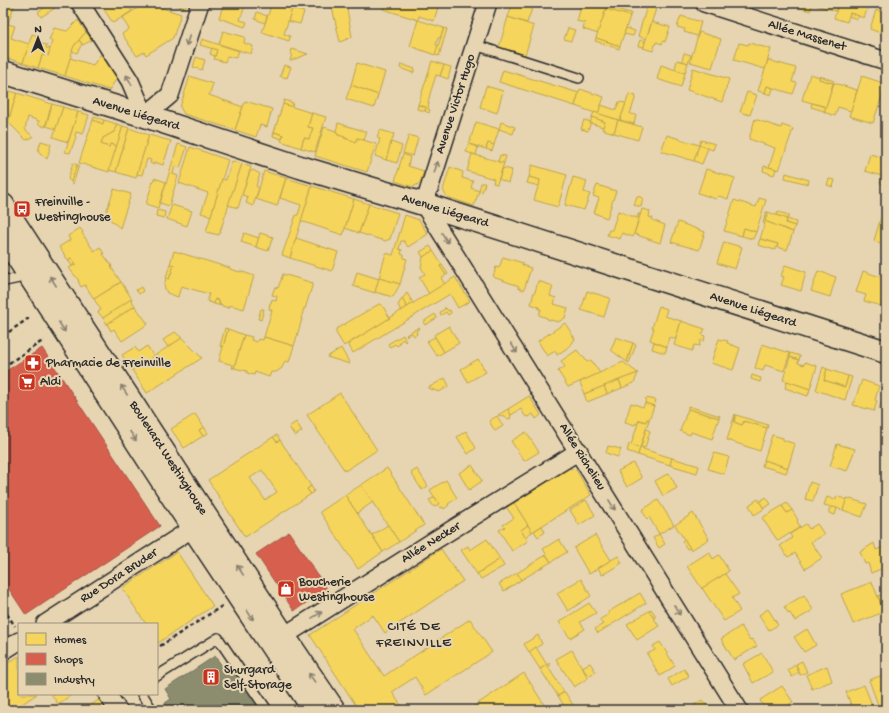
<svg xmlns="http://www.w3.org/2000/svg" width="889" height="713" font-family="'Gochi Hand',sans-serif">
<rect width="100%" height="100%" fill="#e7d5b2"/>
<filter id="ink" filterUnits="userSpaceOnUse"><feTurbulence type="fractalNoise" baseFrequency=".025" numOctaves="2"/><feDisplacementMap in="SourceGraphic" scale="8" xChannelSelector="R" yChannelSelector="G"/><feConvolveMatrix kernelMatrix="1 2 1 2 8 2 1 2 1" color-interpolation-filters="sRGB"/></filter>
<g filter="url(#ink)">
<g fill="#f6d55c" stroke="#b9a24d" fill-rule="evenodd">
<path d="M4 3H11L14 6 8 24 15 26 11 38 29 44 23 63 3 57Z"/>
<path d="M51 3 55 8 41 17 38 12Z"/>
<path d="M99 3H111L103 8Z"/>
<path d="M111 3H127L132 11 113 23 103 8Z"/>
<path d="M145 3H147L181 14 173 38 146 55 144 52 137 56 122 34 129 29 122 18Z"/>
<path d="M170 3H187L185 8Z"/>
<path d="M224 3H246L240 20 247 22 245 27 219 18Z"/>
<path d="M272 3H290L300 7 298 11 292 9 284 34 290 36 289 41 262 32Z"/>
<path d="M331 3H346L352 37 340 42Z"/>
<path d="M384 3H439L434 21 419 16 418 20 383 9Z"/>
<path d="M513 3H534L527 23 508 17Z"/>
<path d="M582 3H591L606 8 598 34 583 29 585 23 577 21Z"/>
<path d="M786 3H813L810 11Z"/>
<path d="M813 3H839L836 11 812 4Z"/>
<path d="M839 3H869L864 18 850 13 847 22 834 18Z"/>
<path d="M607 4 613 5 612 8 631 13 630 16 606 9Z"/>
<path d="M647 6 656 9 646 39 638 36Z"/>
<path d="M292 9 304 12 300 24 288 21Z"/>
<path d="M606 9 630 16 620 46 596 38Z"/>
<path d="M876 10 886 13 880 33 870 29Z"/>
<path d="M257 12 267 16 265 23 255 19Z"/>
<path d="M850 13 859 16 857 19 849 16Z"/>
<path d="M886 14V36L880 34Z"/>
<path d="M681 16 701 22 697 36 684 32 685 29 677 27Z"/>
<path d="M508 17 534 26 525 55 499 47Z"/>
<path d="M78 20 86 32 74 46 65 76 38 68 42 55 48 56 52 41 49 40 54 28 67 31Z"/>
<path d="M418 20 444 28 440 38H438L436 45 438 46 435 55 410 46Z"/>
<path d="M652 22 670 27 665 42 663 41 662 44 656 42 653 51 643 48Z"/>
<path d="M444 28 447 29 439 56 435 55Z"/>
<path d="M568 28 575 30 571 41 564 39Z"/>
<path d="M626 28 635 31 633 36 624 34Z"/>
<path d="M223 31 245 37 244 43 253 46 251 54 219 44Z"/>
<path d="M86 32 92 40 83 45 79 40Z"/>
<path d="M699 32 721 39 712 68 690 62Z"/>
<path d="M32 34 38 36 36 42 47 45 46 48 50 49 48 56 42 55 38 68 23 63Z"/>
<path d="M596 38 620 46 619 49 595 41Z"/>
<path d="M202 39 239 51 236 58 227 56 225 62 214 59 217 50 200 45Z"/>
<path d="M79 40 82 44 77 53 72 51 74 46Z"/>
<path d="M640 40 645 41 644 47 638 46Z"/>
<path d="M739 43 748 45 749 43 771 49 765 69 734 60Z"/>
<path d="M212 48 217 50 215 56 210 54Z"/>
<path d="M292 49 308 54 290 61 292 54 291 53Z"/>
<path d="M684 53 691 55 688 63 682 61Z"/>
<path d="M101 54 117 78 109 90 65 76 70 58 93 65Z"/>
<path d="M196 57 205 60 202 70 193 67Z"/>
<path d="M677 60 688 63 685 73 675 69Z"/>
<path d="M768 60 796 68 792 82 797 83 793 94 767 86 765 93 758 91Z"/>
<path d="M432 61 444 65 440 76 436 75 430 94 428 103H429L428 109 430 110 429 113 425 111 426 107 418 105Z"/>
<path d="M357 63 385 72 378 95 351 85Z"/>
<path d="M401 64 415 69 413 73 400 68Z"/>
<path d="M284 65 291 67 287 78 280 76Z"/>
<path d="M444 65 451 67 448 79 440 76Z"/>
<path d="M661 65 685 73 681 87 657 79Z"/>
<path d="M693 68 729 79 722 102 687 90Z"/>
<path d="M503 70 579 93 575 106 499 82Z"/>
<path d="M810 74 820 77 819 79 833 83 826 107 802 100Z"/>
<path d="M190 76 213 84 209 95 243 107 235 130 184 114 180 107Z"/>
<path d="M820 76 834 81 833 83 819 79Z"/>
<path d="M862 76 886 84 873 123 849 116Z"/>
<path d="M834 83 857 90 851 111 838 107 835 116 824 112Z"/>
<path d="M351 85 378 95 374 108 346 99Z"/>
<path d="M486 86 503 91 497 113 480 107Z"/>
<path d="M767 86 773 88 771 95 765 93Z"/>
<path d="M580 89 604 97 598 114 575 106Z"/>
<path d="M6 90 17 93 8 122 7 123 3 118V112L4 108H3V100Z"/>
<path d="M747 92 757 95 750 115 740 112Z"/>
<path d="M17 93 52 104 45 127 38 124 39 121 28 117 25 129 33 137 26 140 8 122Z"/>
<path d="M629 94 636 96 630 114 636 115 634 124 620 120Z"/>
<path d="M284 100 293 103 292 107 283 104Z"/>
<path d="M245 101 272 109 267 127 260 125 256 137 235 130Z"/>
<path d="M619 102 626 103 620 120 598 114 601 105 616 110Z"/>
<path d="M812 103 826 107 824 111 811 107Z"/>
<path d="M52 104 63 107 56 129 46 126Z"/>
<path d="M283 104 312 113 308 127 313 128 309 139 304 138 301 148 281 141 283 135 274 132Z"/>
<path d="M418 105 426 107 425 111 417 109Z"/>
<path d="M63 107 78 112 68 142 53 137Z"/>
<path d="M78 112 89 115 83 134 76 132 75 136 76 137 70 153 65 152Z"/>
<path d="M594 112 618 120 614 133 602 129 605 122 592 117Z"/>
<path d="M312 113 326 117 315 152 301 148 304 138 309 139 313 128 308 127Z"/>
<path d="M94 117 104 120 103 124 93 120Z"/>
<path d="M592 117 605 122 603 127 590 123Z"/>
<path d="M755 119 781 128 782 125 793 129 779 170 769 167 775 148 749 139Z"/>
<path d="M93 120 103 124 104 120 117 124 114 132 103 138 101 144 109 147 110 144 117 146 109 172 79 163Z"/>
<path d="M584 120 591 122 588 131 581 129Z"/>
<path d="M618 120 642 127 638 140 614 133Z"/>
<path d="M476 122 499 129 494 145 488 143 486 149 469 144Z"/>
<path d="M501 122 515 127 513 134 499 129Z"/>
<path d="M338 123 367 132 364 140 357 138 356 142 338 135V134L336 133V131Z"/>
<path d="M117 124 123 126 117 146 110 144 109 147 101 144 103 138 114 132Z"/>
<path d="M123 126 129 128 116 172 109 170Z"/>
<path d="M324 127 336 131V133L338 134V135L345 137 344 138 356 142 357 138 376 144 367 172 315 156Z"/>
<path d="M129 128 149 135 136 178 116 172Z"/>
<path d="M380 130 394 134 386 160 375 156 380 139 377 138Z"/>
<path d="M274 132 283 135 282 139 273 136Z"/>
<path d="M149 135 171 141 163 165 154 162V165L150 163 151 160 147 159 142 175 137 174Z"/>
<path d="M409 135 418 138 413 156 403 153Z"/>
<path d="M667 135 699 145 694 161 661 151Z"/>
<path d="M701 140 715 144 713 150 699 145Z"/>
<path d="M41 141 51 144 47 159 38 151Z"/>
<path d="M391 142 402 146 397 163 386 160Z"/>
<path d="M488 143 494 145 492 151 486 149Z"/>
<path d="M178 144 187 147 180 168 175 166 173 174 178 176 169 206 160 203Z"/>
<path d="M469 144 478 147 476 155 466 152Z"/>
<path d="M699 145 708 148 702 164 694 161Z"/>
<path d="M190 147 228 160 211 216 201 213 208 193 179 183Z"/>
<path d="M403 154 410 157 408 166 424 171 420 183 413 187 395 181Z"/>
<path d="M472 154 504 163 497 184 493 183 494 179 467 171Z"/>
<path d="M870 154 881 157 882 155 886 157V185L880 183 882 176 865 171Z"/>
<path d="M500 155 506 156 504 163 498 162Z"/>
<path d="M232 161 242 164 219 235 206 232 222 179 226 180Z"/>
<path d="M73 163 77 165 71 182 68 179Z"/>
<path d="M242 164 251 167 238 208 228 205Z"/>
<path d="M77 165H79L73 184 71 182Z"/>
<path d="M532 165 567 175 558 207 534 200 540 180 529 177Z"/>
<path d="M764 166 776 169 774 175 763 171Z"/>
<path d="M450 167 463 172 462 178 473 181 471 188 479 191 474 206 447 197 443 190Z"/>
<path d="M503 168 512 170 508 183 499 179Z"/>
<path d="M706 169 735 178 728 199 719 196 716 199 698 193Z"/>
<path d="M253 170 260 174 256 186 259 188 253 206 246 203 248 197 242 195 250 171H252Z"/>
<path d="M264 171 286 178 277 206 256 199Z"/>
<path d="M786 173 809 180 808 184 785 178Z"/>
<path d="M529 177 540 180 539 186 527 183Z"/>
<path d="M573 177 587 181 584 192 590 194 584 210 565 205Z"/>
<path d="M154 178 166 182 158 208 146 204Z"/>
<path d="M286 178 312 186 290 258 282 255 296 215H298L301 205 280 198Z"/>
<path d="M829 179 835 180 833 187 827 185Z"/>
<path d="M481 183H485L482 192 479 191Z"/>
<path d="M597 185 616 191 607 218 594 213 599 198 593 196Z"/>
<path d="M312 186 354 199 343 235 301 221Z"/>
<path d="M114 189 131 194 120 228 105 215Z"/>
<path d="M637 196 643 198 641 207 634 205Z"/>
<path d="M759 198 766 200 756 232 744 228 742 236 724 231 734 200 756 207Z"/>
<path d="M354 199 369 204 359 233 345 228Z"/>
<path d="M369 204 398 213 390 239 385 241 359 233Z"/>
<path d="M172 205 192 211 187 226 167 219Z"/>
<path d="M642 209 650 211 649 217 653 218 652 220 665 225 660 243 634 234Z"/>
<path d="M157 210 165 212 164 218 156 216Z"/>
<path d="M883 210 886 211V245L874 241Z"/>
<path d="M618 211 637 218 638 214H640L633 237 622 233 620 239 607 235 609 230H612Z"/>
<path d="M766 212H768L765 221 793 232 787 250 777 247 778 244 760 239 765 223H763Z"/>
<path d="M768 212 787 219 786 223 795 226 793 232 765 221Z"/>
<path d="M778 212 789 215 787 219 777 215Z"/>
<path d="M405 215 419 220 428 234 408 247 404 241H401L399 249 402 250 401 254 404 255V258L407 259 400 284 379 278 386 253 393 255Z"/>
<path d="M787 219 796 222 795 226 786 223Z"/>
<path d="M678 222 705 232 699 250 671 242Z"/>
<path d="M80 228 83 232 82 233 94 251 100 247 104 254H103L112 266 111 267 121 282 94 299 85 285 81 287 78 281H79L69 268 76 264 71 258 68 260 59 247 70 240 68 236Z"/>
<path d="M744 228 756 232 753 239 742 236Z"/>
<path d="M244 233 259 238 256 247 241 242Z"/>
<path d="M260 233 273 237 268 251 256 247Z"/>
<path d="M296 238 338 252 332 271 290 258Z"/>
<path d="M760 239 778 244 775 250 758 245Z"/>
<path d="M724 242 742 247 735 269 717 263Z"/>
<path d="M430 246 433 251 423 257 420 252Z"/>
<path d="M174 251 230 268V269L240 272V271L254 276 244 309 230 305 229 308 222 306V305L219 304V301L215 299 214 304 207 301 209 294 181 286 178 297 167 293 164 286 166 278 169 279 174 265 170 264Z"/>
<path d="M433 251 442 265 440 266 446 275 441 278 445 284 429 294 419 277 425 274 421 267 423 257Z"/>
<path d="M503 257 523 263 522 265 531 268 524 290 518 288 519 286 493 277 496 267 499 268Z"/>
<path d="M71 258 76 264 72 266 68 260Z"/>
<path d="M170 264 174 265 169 279 166 278Z"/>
<path d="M442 265 448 274 446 275 440 266Z"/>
<path d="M785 265 806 272 801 291 781 285 784 277 781 276Z"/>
<path d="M818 271 836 277 830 297 811 291Z"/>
<path d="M863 271 886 279V297L885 301 882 300 881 306 864 301 866 295 856 292Z"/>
<path d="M357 272 379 279 375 293 353 286Z"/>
<path d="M283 274 313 283 305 309 304 308 301 319H302L294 346 264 337 272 310 269 309 270 303H271L272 299 276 301 277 296 272 295 275 287 278 288Z"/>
<path d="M455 277 470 301 458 308 450 294 353 353 348 344Z"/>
<path d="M379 278 400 284 393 297 375 292Z"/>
<path d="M538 281 553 286 550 296 556 298 554 304 568 308 565 318 558 322 547 319V318L539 315 541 309H538L539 307 531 304 534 292H535Z"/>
<path d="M121 282 132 299 103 318 98 312 101 310 94 299Z"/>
<path d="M141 287 143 291 139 294 136 290Z"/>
<path d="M587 291 610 298 604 317 581 310Z"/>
<path d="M407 293 413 303 407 307 402 299Z"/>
<path d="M131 299 135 306 107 324 103 318Z"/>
<path d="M215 299 219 301V304L222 305V306L214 304Z"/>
<path d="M402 299 407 307 401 311 398 305Z"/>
<path d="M379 304 382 305 390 318 344 346 336 333V329Z"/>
<path d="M135 306 148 324 122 341 114 329 111 331 107 324Z"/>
<path d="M659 306 667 309 665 316 681 321 676 339 669 337 667 347 650 340 654 328H652Z"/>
<path d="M444 308H446L448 311 450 310 451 313 448 315 446 312 441 315 440 312 445 309Z"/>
<path d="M261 309H264L261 320 258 319Z"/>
<path d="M435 314 437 318 425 325 423 322Z"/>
<path d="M681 321 705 329 702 335 705 336 704 341 701 340 699 346 694 345 692 351 674 345Z"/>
<path d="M565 323 575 339 570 346 557 355 555 351 547 356 538 341Z"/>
<path d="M449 326 459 343 444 352 434 335Z"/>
<path d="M419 327 420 328 416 331 417 334 414 336 412 333 407 336 406 335Z"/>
<path d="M225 328 228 329 223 347 220 346Z"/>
<path d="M228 329 244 335 234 368H232L233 365 219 361Z"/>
<path d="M175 332 182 338 168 347 163 340Z"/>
<path d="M244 335 252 337 251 340 257 342 258 339 263 340 264 337 294 346 289 362 285 361 282 368 276 372H271L269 377 255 372 254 375 247 373V371L234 368Z"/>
<path d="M403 335 406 341 405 342 403 339 399 342 400 344 397 346 395 344 390 347 388 344Z"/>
<path d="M435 337 444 352 437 356 427 341Z"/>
<path d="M616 337 633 343 627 362 611 350Z"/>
<path d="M182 338 202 358 147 393 132 370Z"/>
<path d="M719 339 728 341 727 343 740 348 733 370 711 363Z"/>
<path d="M654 342 667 347 665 353 652 349Z"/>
<path d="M633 343 636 345 629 363 627 362Z"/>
<path d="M762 344 790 353 784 371 765 365 763 371 755 368Z"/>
<path d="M147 346 154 356 132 370 122 355 135 347 138 352Z"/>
<path d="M341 348 342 350 350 364 327 357Z"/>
<path d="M577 350 582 357 583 356 587 362 591 360 600 373 568 387 558 371 565 367 561 361Z"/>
<path d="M791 353 800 356 799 360 790 357Z"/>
<path d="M790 357 799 360 798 363 804 365 805 362 817 366 810 389 783 380Z"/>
<path d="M478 359 486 372 468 382 461 369Z"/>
<path d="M623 362 638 373 584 394 580 382Z"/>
<path d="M823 367 827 369 824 380 845 387 848 376 852 377 845 400 816 390Z"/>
<path d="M827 369 848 376 845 387 824 380Z"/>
<path d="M638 373 634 383 622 388 619 380Z"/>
<path d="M752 375 761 378 760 382 751 379Z"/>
<path d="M445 378 449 386 439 392 428 388Z"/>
<path d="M619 380 622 388 607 394 604 386Z"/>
<path d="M862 380 879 386 875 400 877 401 874 411 853 405Z"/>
<path d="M787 381 810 389 808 396 785 388Z"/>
<path d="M604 386 607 394 587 402 584 394Z"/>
<path d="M886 388V411L879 409Z"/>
<path d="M340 393 377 450 345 471 307 415Z"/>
<path d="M529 396 541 415 536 419 533 414 529 417 525 416 521 409 511 415 508 409Z"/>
<path d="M646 398 656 400 654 406 645 403Z"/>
<path d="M631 403 643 407 645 403 654 406 649 420 647 419 646 422 639 420 638 424 636 423 635 425 625 422Z"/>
<path d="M688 406 720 416 719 418 688 409Z"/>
<path d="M508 409 511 415 510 419 498 415Z"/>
<path d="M688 409 719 418 712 439 691 432 690 435 680 431Z"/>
<path d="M195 414 204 427 199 430 203 436 184 448 171 429Z"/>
<path d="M735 414 736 415 734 422 742 425 744 421 767 428 760 451 727 440Z"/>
<path d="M736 415 768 425 767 428 744 421 742 425 734 422Z"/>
<path d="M497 416 503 426 495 431 489 421Z"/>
<path d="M647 419 649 420 640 448 631 445 639 420 646 422Z"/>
<path d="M296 422 302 431 295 436 289 427Z"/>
<path d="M204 427 208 433 203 436 199 430Z"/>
<path d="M646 429 650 431 645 448 641 447Z"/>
<path d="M466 431 476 448 468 454 457 437Z"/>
<path d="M526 432 539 452 524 461 511 441Z"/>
<path d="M277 435 280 440 277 442 273 437Z"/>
<path d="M772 435 783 438V440L795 444 788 468 764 460Z"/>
<path d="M273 437 277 442 280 440 311 486 307 489 311 494 245 537 208 480ZM262 470 277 492 265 500 250 478Z"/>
<path d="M629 444 640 448 638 455 627 451Z"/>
<path d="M837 444 855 449 847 471 830 466Z"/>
<path d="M608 446 621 449 618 457 606 453Z"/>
<path d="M640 448 672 458 670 465 638 455Z"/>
<path d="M714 453 729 457 724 474 708 469Z"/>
<path d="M672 458 699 466 697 473 670 465Z"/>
<path d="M764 460 788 468 786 473 762 466Z"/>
<path d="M633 463 642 478 627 487 618 471Z"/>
<path d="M472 465 482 481 469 490 459 473Z"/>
<path d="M387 468 424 525 399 542 361 485Z"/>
<path d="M569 468 576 470 591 495 532 532 514 503Z"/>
<path d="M417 469 428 486 422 490 411 473Z"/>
<path d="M669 473 677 488 663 496 655 481Z"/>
<path d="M446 480 457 498 448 504 449 505 444 509 443 507 441 508 430 490Z"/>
<path d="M810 482 818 485 813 501 805 499Z"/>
<path d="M361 485 373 502 357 513 345 495Z"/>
<path d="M311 486 314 491 311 494 307 489Z"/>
<path d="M345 495 383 552 358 569 320 512Z"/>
<path d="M837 496 847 500 843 510 824 505 827 497 835 500Z"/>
<path d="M435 497 439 504 434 507 429 500Z"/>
<path d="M766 497 771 504 764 508 759 502Z"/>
<path d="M847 498 867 504 862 517 843 510Z"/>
<path d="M758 499 764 509 754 515 749 505Z"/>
<path d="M586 500 595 515 579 525 570 510Z"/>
<path d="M658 500 674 525 659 534 649 517 647 519 642 510Z"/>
<path d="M514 503 528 525 521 530 528 541 512 551 499 530 505 527 503 525 514 518 506 507Z"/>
<path d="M787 503 792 510 787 513 782 506Z"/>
<path d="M782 506 787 513 792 510 798 520 797 521 800 527 778 541 762 518Z"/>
<path d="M833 507 837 508 835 515 829 513V509Z"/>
<path d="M693 513 709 539 691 550 675 525Z"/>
<path d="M806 524 809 529 817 524 824 534 811 542 822 558 805 569 795 553 788 557 780 546 792 538 790 534Z"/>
<path d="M388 525 399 542 383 552 372 535Z"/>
<path d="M528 525 532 532 525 537 521 530Z"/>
<path d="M542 526 545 532 538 537 534 531Z"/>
<path d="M659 534 665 544 659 548 653 538Z"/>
<path d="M595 535 611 560 589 574 574 548Z"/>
<path d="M487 539 500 559 477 574 461 550 468 546 470 550Z"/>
<path d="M559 539 567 552 551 562 543 549Z"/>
<path d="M684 539 690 548 687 549 682 541Z"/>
<path d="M874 543 876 550 886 546V567L871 573 868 563 865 564 860 552Z"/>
<path d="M441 549 463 581 385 633 373 615 353 629 384 676 470 619 492 652 426 695 415 677 392 692 404 710H359L310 635Z"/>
<path d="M177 552 213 606 158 643 157 641V624H146L122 588Z"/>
<path d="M709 552 713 559 719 555 729 571 702 589 687 566Z"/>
<path d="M546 555 551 562 521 580 517 573Z"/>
<path d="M618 556 622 563 602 575 598 568Z"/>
<path d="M500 559 504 566 481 579 477 574Z"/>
<path d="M517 573 521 580 504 591 499 584Z"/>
<path d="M725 574 739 594 732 598 740 611 724 621 702 588Z"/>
<path d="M581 579 591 596 568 611 557 593Z"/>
<path d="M872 582 884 612 853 624 841 594Z"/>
<path d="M640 593 646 603 598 633 595 629 603 624 599 620 609 614 608 612Z"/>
<path d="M886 593V618L878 596Z"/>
<path d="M804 595 813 610 795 621 790 613 789 614 784 607Z"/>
<path d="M589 603 596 613 580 622 585 629 570 638 559 622Z"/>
<path d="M651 609 656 616 654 618 649 611Z"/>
<path d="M768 609 778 625 769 630 759 615Z"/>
<path d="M649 611 659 626 637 640 627 624Z"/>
<path d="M741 626 750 640 752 639 757 646 734 660 721 639Z"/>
<path d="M807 629 816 645 804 652 794 637Z"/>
<path d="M538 635 542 644 529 652 524 644Z"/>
<path d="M660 642 675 666 660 676 647 654 655 650 653 646Z"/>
<path d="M536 647 547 665 540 669 529 652Z"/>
<path d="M572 650 588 678 574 687 556 659Z"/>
<path d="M762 653 773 672 753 683 743 664Z"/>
<path d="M19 656V694H37L13 710H3V666Z"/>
<path d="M802 661 807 672 800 675 796 664Z"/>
<path d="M550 663 551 665 548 667 564 692 558 696 540 669Z"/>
<path d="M590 663 596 672 588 676 582 667Z"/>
<path d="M795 665 799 672 792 677 788 670Z"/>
<path d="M827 666 832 681 812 689 806 675Z"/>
<path d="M684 669 689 676 672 686 668 679Z"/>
<path d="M524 673 545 706 539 710H468Z"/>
<path d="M886 674V707L880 710 869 680Z"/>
<path d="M864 685 873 707 866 710H853L846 692Z"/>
<path d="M782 686 793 702 780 710H770L767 706 764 707 760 700Z"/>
<path d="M565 692 576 710H567L558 696Z"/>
<path d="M51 694H73L58 704Z"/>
<path d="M100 699 107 710H84Z"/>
<path d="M702 700 708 707 709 710H696L697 709 694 705Z"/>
</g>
<g fill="#d6604d" stroke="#a35043">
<path d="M42 348 160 526 26 615 3 580V373Z"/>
<path d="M289 532 327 589 294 611 256 554Z"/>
</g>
<path fill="#8c8c6e" stroke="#6f6f5a" d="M215 656 222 666 228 661 261 710H170L165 703 171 699 165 689Z"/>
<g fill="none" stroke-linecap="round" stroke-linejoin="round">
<g stroke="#2b2b2b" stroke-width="12">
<g id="service">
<path d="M475 45 579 78"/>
<path d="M3 277 5 281 29 276"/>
<path d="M157 676 218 638 267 710"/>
<path d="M142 694 152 710"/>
</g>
</g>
<g stroke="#2b2b2b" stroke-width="20">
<g id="minor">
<path d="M80 3 130 81 145 116 170 95 200 3"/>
<path d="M488 3 424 205 739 710"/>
<path d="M704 3 886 61"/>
<path d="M45 624 193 528"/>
<path d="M284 636 432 542 579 451"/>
<path d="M3 651 19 641"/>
<path d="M107 694 118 710"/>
</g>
</g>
<g stroke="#2b2b2b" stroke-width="25">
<path id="tertiary" d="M3 72 145 116 300 167 433 207 886 352"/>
</g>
<g stroke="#2b2b2b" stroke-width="25">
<g id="primary">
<path d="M3 205 284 636 334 710"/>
<path d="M3 235 177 504 314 710"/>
</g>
</g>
<g stroke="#2b2b2b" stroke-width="2.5" stroke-dasharray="4 3" stroke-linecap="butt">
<path d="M3 336 29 318"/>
<path d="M3 367 44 340"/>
<path d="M3 608 15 626"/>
<path d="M160 646 222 606"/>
</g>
<use href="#service" stroke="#e7d5b2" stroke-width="9"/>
<use href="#minor" stroke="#e7d5b2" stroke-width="17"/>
<use href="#tertiary" stroke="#e7d5b2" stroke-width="22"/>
<use href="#primary" stroke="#e7d5b2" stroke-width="22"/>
</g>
<defs><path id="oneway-shaft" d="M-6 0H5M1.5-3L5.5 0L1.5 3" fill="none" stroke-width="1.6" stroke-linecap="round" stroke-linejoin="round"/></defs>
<g stroke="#89806e">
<use href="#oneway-shaft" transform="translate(188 40) rotate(108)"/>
<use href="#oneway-shaft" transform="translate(129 80) rotate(-119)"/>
<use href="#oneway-shaft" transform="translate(436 167) rotate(-72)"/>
<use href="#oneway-shaft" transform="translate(445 238) rotate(58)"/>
<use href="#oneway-shaft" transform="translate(53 281) rotate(-123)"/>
<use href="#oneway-shaft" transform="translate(62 327) rotate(57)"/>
<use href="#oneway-shaft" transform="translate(514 348) rotate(58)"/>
<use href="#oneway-shaft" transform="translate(124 390) rotate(-123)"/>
<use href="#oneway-shaft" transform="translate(133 436) rotate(57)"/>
<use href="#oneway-shaft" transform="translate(612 505) rotate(58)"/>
<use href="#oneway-shaft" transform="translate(240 570) rotate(-123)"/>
<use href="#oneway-shaft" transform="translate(677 610) rotate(58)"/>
<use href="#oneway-shaft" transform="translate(250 615) rotate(56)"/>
<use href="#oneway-shaft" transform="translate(317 615) rotate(-32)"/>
<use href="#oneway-shaft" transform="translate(312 678) rotate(-124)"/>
</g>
</g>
<defs>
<g id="bus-square" transform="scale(0.9)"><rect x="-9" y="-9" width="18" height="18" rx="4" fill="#c8321e" stroke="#e7d5b2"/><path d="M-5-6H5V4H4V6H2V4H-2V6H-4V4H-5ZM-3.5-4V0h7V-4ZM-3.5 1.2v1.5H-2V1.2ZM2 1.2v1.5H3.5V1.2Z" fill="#fff"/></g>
<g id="pharmacy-square" transform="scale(0.9)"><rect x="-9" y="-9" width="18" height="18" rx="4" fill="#c8321e" stroke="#e7d5b2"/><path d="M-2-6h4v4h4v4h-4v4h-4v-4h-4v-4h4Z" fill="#fff"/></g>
<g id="supermarket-square" transform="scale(0.9)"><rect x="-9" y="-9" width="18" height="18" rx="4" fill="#c8321e" stroke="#e7d5b2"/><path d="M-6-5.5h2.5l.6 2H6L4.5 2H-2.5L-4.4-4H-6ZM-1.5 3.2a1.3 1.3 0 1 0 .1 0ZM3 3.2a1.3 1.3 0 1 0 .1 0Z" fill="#fff"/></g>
<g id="shop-square" transform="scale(0.9)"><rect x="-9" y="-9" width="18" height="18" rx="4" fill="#c8321e" stroke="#e7d5b2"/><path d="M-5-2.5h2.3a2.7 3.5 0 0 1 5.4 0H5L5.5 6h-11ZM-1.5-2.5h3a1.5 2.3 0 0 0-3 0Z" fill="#fff"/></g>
<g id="building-square" transform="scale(0.9)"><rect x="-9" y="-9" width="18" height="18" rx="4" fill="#c8321e" stroke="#e7d5b2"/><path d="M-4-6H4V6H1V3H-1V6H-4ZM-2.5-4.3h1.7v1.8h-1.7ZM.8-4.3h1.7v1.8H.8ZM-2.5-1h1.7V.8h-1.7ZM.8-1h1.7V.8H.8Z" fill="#fff"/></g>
</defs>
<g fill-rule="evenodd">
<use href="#bus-square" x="22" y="209"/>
<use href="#pharmacy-square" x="33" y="363"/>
<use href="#supermarket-square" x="27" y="382"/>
<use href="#shop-square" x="286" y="589"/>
<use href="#building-square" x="211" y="677"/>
</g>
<g text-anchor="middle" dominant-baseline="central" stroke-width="4" stroke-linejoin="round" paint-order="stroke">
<g font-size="13" fill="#2b2b2b" stroke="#e7d5b2">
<text transform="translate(807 36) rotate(17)">Allée Massenet</text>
<text transform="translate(456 104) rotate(-72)">Avenue Victor Hugo</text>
<text transform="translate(136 114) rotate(17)">Avenue Liégeard</text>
<text transform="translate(445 211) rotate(17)">Avenue Liégeard</text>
<text transform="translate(753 310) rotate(18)">Avenue Liégeard</text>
<text transform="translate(582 457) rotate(58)">Allée Richelieu</text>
<text transform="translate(168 458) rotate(57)">Boulevard Westinghouse</text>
<text transform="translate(431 543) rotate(-32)">Allée Necker</text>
<text transform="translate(119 576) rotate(-33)">Rue Dora Bruder</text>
</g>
<g font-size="13" fill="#2b2b2b" stroke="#e7d5b2" text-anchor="start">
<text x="35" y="202">Freinville -<tspan x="35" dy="15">Westinghouse</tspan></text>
<text x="46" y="363">Pharmacie de Freinville</text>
<text x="40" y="382">Aldi</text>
<text x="299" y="582">Boucherie<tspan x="299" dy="15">Westinghouse</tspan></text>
<text x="224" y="670">Shurgard<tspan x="224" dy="15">Self-Storage</tspan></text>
</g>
<g font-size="14" letter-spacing="1" fill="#2b2b2b" stroke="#e7d5b2">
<text x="414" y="627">CITÉ DE<tspan x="414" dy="16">FREINVILLE</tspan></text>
</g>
</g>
<rect width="889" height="713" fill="none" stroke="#e7d5b2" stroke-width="16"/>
<rect x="8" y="8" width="873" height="697" fill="none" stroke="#2b2b2b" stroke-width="1.5" filter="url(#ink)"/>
<rect x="18" y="623" width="140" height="72" fill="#e7d5b2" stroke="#9c917c"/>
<rect x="26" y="633" width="20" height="12" fill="#f6d55c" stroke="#9c917c"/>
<text x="54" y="643" font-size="12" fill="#2b2b2b">Homes</text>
<rect x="26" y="653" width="20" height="12" fill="#d6604d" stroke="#9c917c"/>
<text x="54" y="663" font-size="12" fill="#2b2b2b">Shops</text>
<rect x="26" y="673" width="20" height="12" fill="#8c8c6e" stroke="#9c917c"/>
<text x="54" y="683" font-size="12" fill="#2b2b2b">Industry</text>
<g transform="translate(38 38)" stroke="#e7d5b2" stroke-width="3" paint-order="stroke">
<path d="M0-3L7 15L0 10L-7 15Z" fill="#2b2b2b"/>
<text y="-6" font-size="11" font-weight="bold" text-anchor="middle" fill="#2b2b2b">N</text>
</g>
</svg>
